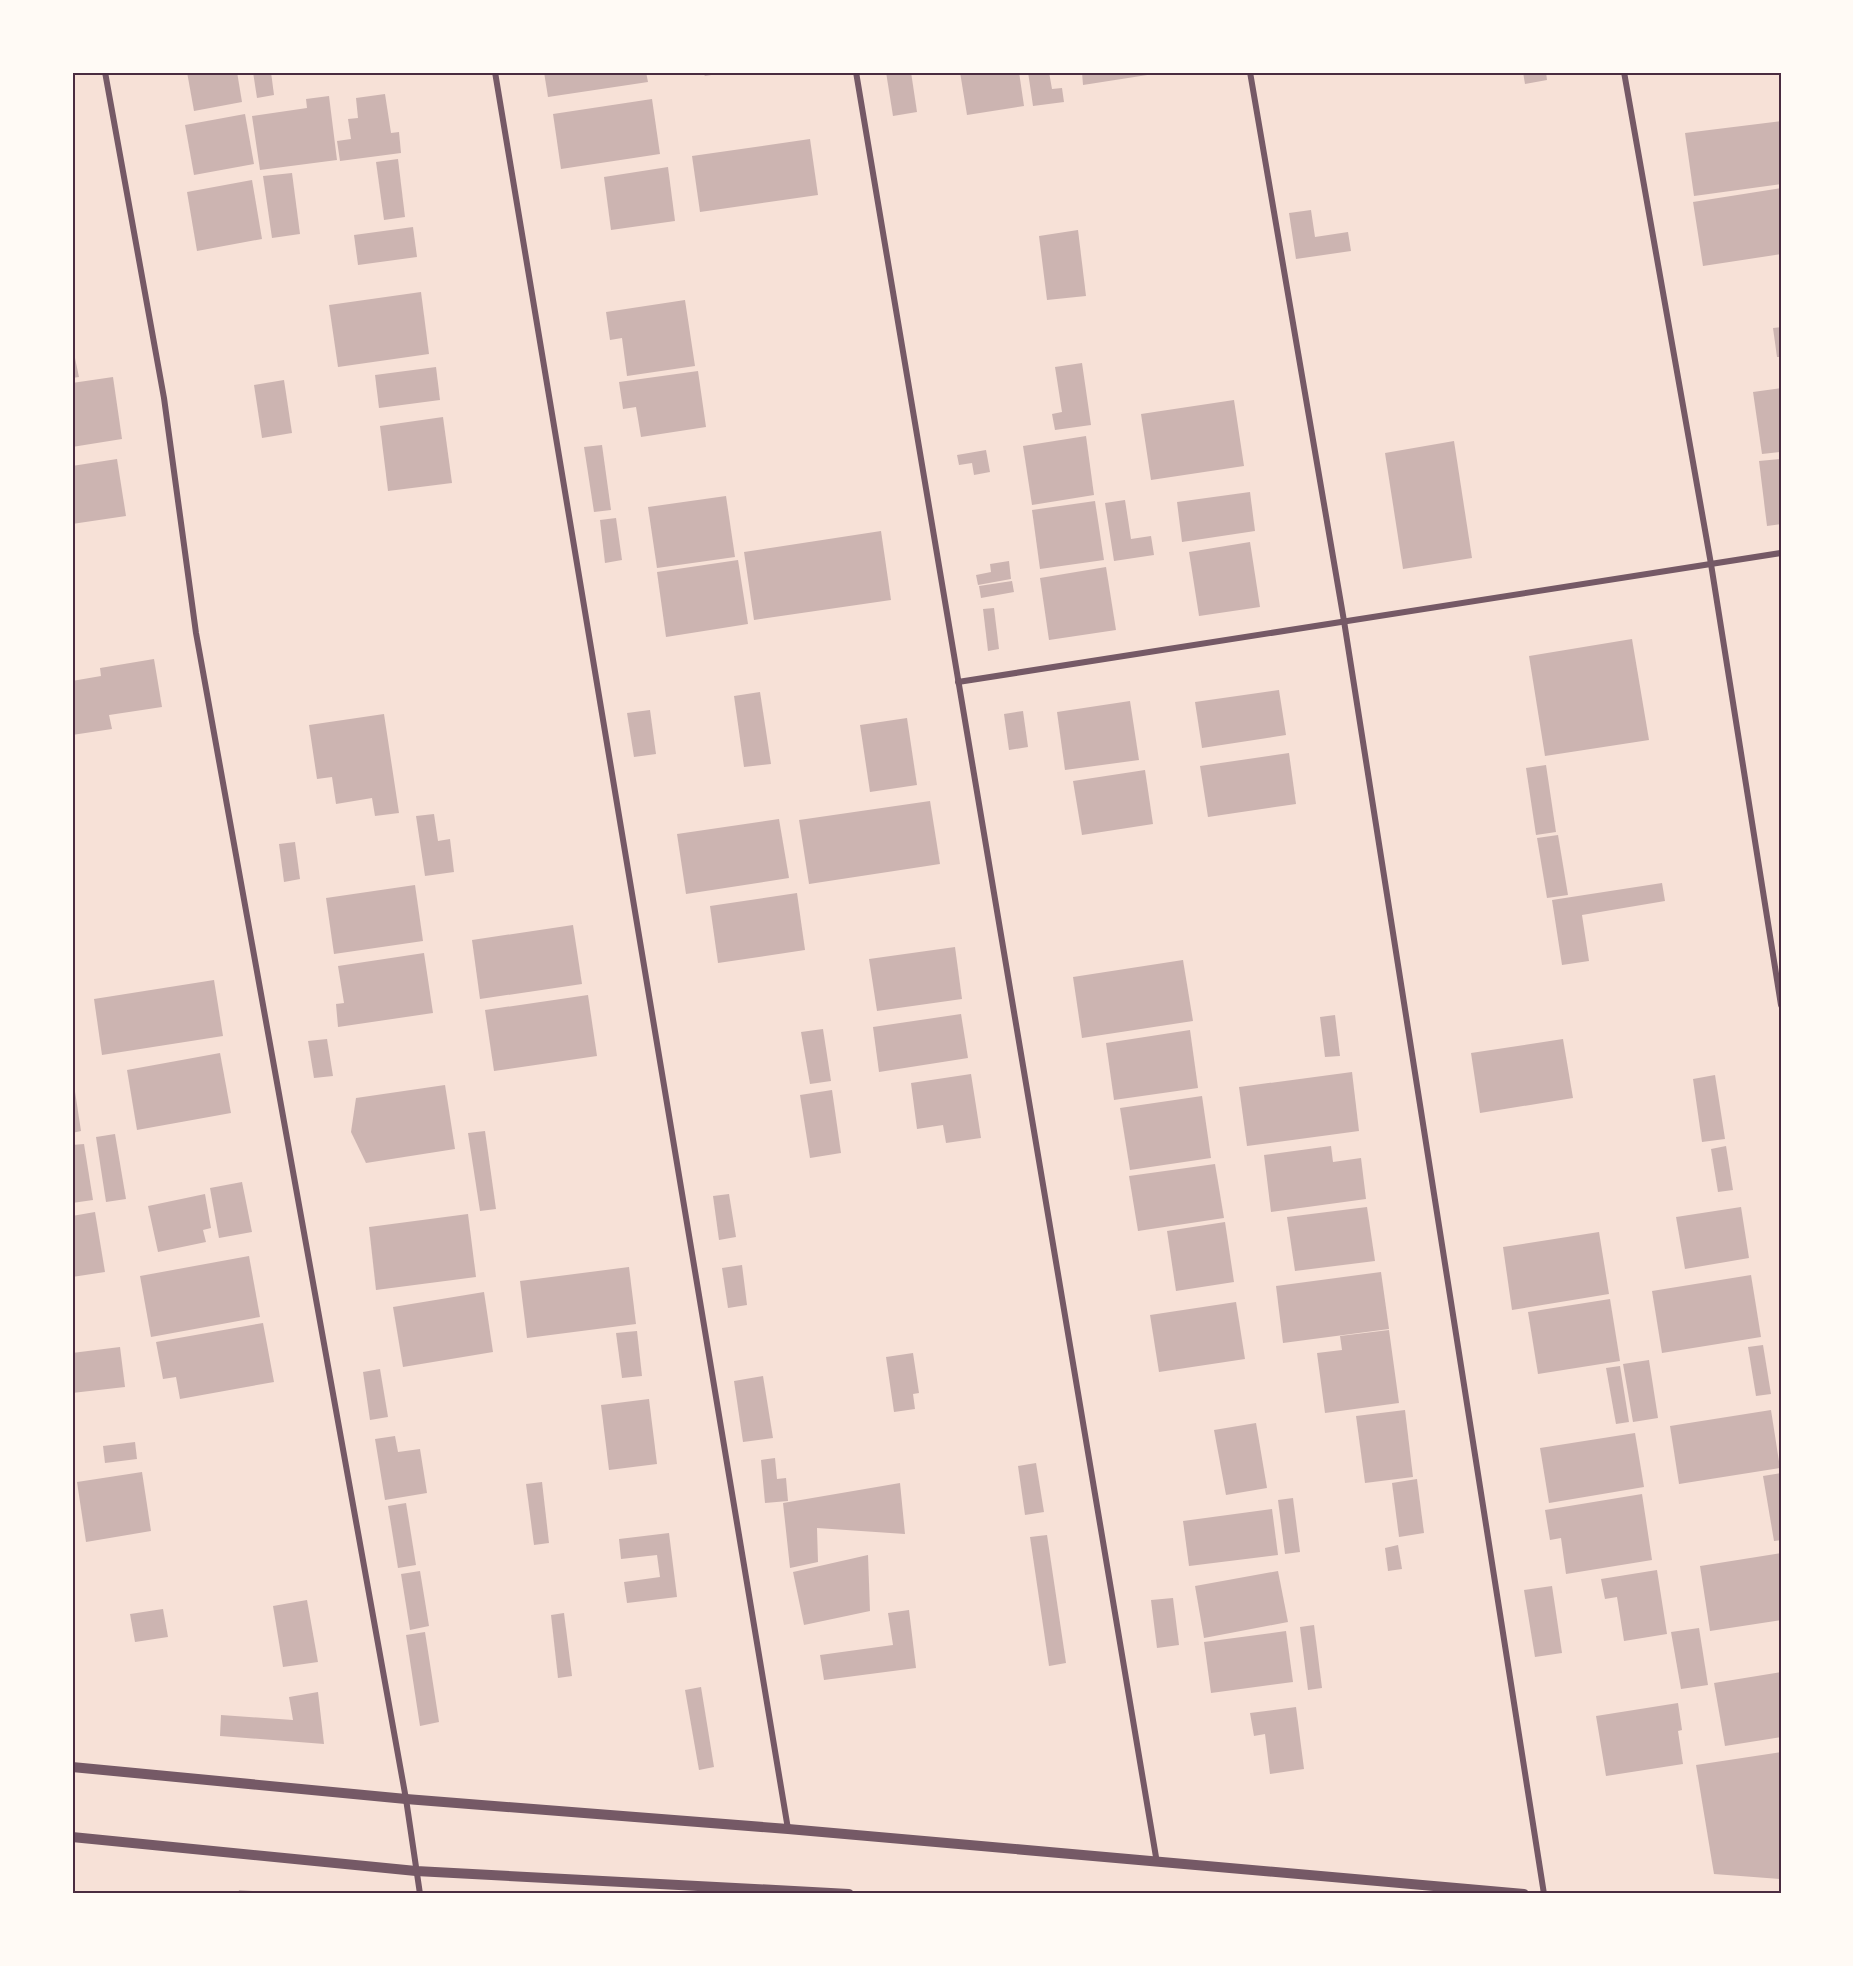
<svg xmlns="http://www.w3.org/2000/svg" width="1853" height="1966" font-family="Roboto,sans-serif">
<rect width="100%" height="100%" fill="#f7e1d7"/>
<g fill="#ccb4b1">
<path d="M187 72H237L242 102 194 111Z"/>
<path d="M253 72H271L274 95 257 98Z"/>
<path d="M544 72H646L648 82 548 97Z"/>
<path d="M702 72H724V73L705 76Z"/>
<path d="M886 72H911L917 112 893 116Z"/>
<path d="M960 72H1019L1024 106 967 115Z"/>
<path d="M1028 72H1049L1052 89 1062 88 1064 102 1033 106Z"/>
<path d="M1082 72H1160V73L1083 85Z"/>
<path d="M1523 72H1546L1547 80 1525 84Z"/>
<path d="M385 94 391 133 399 132 401 153 340 161 337 141 351 139 348 119 358 118 356 98Z"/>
<path d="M329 96 337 160 260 170 252 116 307 108 306 99Z"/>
<path d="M652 99 660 154 561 169 553 114Z"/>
<path d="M245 114 254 164 194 175 185 125Z"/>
<path d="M1781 121V184L1694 196 1685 133Z"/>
<path d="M810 139 818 195 700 212 692 156Z"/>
<path d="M398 159 405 217 384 220 376 162Z"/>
<path d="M668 167 675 221 611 230 604 177Z"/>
<path d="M292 173 300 234 272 238 263 176Z"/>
<path d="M252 180 262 239 197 251 187 192Z"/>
<path d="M1781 188V254L1703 266 1693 202Z"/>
<path d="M1311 210 1315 237 1348 232 1351 251 1296 259 1289 213Z"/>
<path d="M413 227 417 257 358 265 354 235Z"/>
<path d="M1078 230 1086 296 1047 300 1039 236Z"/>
<path d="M421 292 429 354 338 367 329 305Z"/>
<path d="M685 300 695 366 627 376 622 338 610 340 606 312Z"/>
<path d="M1781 327V357H1777L1773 328Z"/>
<path d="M72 344 79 377 72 378Z"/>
<path d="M1082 363 1091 425 1055 430 1052 414 1062 412 1055 367Z"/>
<path d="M436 367 440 400 379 408 375 375Z"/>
<path d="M698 371 706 427 641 437 636 407 623 409 619 382Z"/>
<path d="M113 377 122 439 72 447V383Z"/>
<path d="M284 380 292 433 262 438 254 385Z"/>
<path d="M1781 388V452L1762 454 1753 392Z"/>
<path d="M1234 400 1244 466 1151 480 1141 414Z"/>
<path d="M443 417 452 483 388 491 380 426Z"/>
<path d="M1086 436 1094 495 1032 505 1023 446Z"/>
<path d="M1454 441 1472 558 1403 569 1385 453Z"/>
<path d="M602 445 611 510 594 512 584 447Z"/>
<path d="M986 450 990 472 974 475 972 463 959 465 957 455Z"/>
<path d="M117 459 126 516 72 524V466Z"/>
<path d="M1781 459V524L1767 526 1759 461Z"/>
<path d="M1250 492 1255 531 1182 542 1177 502Z"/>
<path d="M726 496 735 557 657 568 648 507Z"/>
<path d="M1125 500 1131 539 1151 536 1154 555 1114 561 1105 503Z"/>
<path d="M1095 501 1104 560 1040 569 1032 510Z"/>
<path d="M616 518 622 560 605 563 600 520Z"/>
<path d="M881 531 891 600 754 620 744 552Z"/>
<path d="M1250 542 1260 607 1199 616 1189 552Z"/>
<path d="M738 560 748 624 666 637 657 572Z"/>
<path d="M1009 561 1011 579 978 585 976 575 991 572 990 564Z"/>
<path d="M1106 567 1116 630 1049 640 1040 578Z"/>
<path d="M1012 581 1014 592 981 598 979 586Z"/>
<path d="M994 608 999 649 988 651 983 609Z"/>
<path d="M1632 639 1649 740 1545 756 1529 656Z"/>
<path d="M154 659 162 707 109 715 112 729 72 735V681L101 676 100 668Z"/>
<path d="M1279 690 1286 735 1202 748 1195 702Z"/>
<path d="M760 692 771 764 744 767 734 696Z"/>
<path d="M1130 701 1139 760 1065 770 1057 712Z"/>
<path d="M650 710 656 754 634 757 627 713Z"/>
<path d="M1023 711 1028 747 1009 750 1004 714Z"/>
<path d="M384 714 399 813 375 816 372 798 336 804 332 777 317 779 309 725Z"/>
<path d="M907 718 917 785 870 792 860 725Z"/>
<path d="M1289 753 1296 804 1208 817 1200 766Z"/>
<path d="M1546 765 1556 832 1536 835 1526 768Z"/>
<path d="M1145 770 1153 824 1082 835 1073 781Z"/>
<path d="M930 801 940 864 809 884 799 820Z"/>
<path d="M434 814 438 841 450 839 454 872 425 876 416 816Z"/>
<path d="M779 819 789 878 686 894 677 834Z"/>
<path d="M1558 835 1568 895 1547 898 1537 838Z"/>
<path d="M295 842 300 879 284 882 279 844Z"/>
<path d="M1662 883 1665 901 1582 915 1589 961 1562 965 1552 900Z"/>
<path d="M415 885 423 941 334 954 326 898Z"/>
<path d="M797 893 805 950 718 963 710 906Z"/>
<path d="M573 925 582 984 480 999 472 940Z"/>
<path d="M955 947 962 999 877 1011 869 959Z"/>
<path d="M424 953 433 1013 338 1027 336 1004 344 1003 338 966Z"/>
<path d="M1183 960 1193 1021 1082 1038 1073 977Z"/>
<path d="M214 980 223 1036 102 1055 94 999Z"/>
<path d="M588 995 597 1056 494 1071 485 1010Z"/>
<path d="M961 1014 968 1058 879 1072 873 1027Z"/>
<path d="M1335 1015 1340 1056 1325 1057 1320 1017Z"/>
<path d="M823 1029 831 1081 810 1084 801 1032Z"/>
<path d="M1190 1030 1198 1088 1114 1100 1106 1043Z"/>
<path d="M327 1039 333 1076 314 1078 308 1041Z"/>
<path d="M1563 1039 1573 1098 1480 1113 1471 1053Z"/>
<path d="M220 1053 231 1113 137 1130 127 1070Z"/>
<path d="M1352 1072 1359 1131 1247 1146 1239 1087Z"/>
<path d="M971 1074 981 1138 946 1143 943 1125 917 1129 911 1083Z"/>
<path d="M1715 1075 1725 1139 1702 1142 1693 1079Z"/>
<path d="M74 1085 81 1131 72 1133V1086Z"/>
<path d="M445 1085 455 1149 366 1163 351 1132 356 1098Z"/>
<path d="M832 1090 841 1153 810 1158 800 1095Z"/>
<path d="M1202 1096 1211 1158 1130 1170 1120 1108Z"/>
<path d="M485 1131 496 1209 480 1211 468 1133Z"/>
<path d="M115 1134 126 1199 106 1202 96 1137Z"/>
<path d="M84 1144 93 1200 72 1203V1145Z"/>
<path d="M1331 1146 1333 1162 1361 1158 1366 1199 1271 1212 1264 1155Z"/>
<path d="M1726 1146 1733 1190 1718 1192 1711 1149Z"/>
<path d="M1215 1164 1224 1218 1138 1231 1129 1176Z"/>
<path d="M242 1182 252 1232 219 1238 210 1188Z"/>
<path d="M205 1194 211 1228 203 1230 206 1242 158 1252 148 1206Z"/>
<path d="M729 1194 736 1237 719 1240 713 1196Z"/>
<path d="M1367 1207 1375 1261 1295 1271 1287 1217Z"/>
<path d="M1741 1207 1749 1258 1685 1269 1676 1217Z"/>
<path d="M95 1212 105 1272 72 1277V1216Z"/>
<path d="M468 1214 476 1277 376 1290 369 1227Z"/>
<path d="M1225 1222 1234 1282 1176 1291 1167 1231Z"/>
<path d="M1599 1232 1609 1294 1512 1310 1503 1247Z"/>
<path d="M249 1256 260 1317 151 1337 140 1276Z"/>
<path d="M742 1265 747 1305 728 1308 722 1268Z"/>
<path d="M629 1267 636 1324 527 1338 520 1281Z"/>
<path d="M1381 1272 1389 1329 1283 1343 1276 1286Z"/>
<path d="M1751 1275 1761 1337 1662 1353 1652 1291Z"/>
<path d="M484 1292 493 1352 403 1367 393 1307Z"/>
<path d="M1610 1299 1620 1361 1538 1374 1528 1312Z"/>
<path d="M1236 1302 1245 1359 1159 1372 1150 1315Z"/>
<path d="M263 1323 274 1382 180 1399 176 1377 163 1379 156 1342Z"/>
<path d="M1389 1330 1399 1403 1325 1413 1317 1353 1342 1350 1340 1336Z"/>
<path d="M637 1331 642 1376 622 1378 616 1333Z"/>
<path d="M1763 1345 1771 1394 1756 1396 1748 1347Z"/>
<path d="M120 1347 125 1387 72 1393V1353Z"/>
<path d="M913 1353 919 1393 913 1394 915 1409 894 1412 886 1357Z"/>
<path d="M1649 1360 1658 1418 1633 1422 1623 1364Z"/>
<path d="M1620 1366 1629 1422 1616 1424 1606 1368Z"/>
<path d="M380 1369 388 1417 370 1420 363 1372Z"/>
<path d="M763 1376 773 1438 743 1442 734 1381Z"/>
<path d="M649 1399 657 1464 609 1470 601 1405Z"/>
<path d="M1405 1410 1413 1477 1365 1483 1356 1416Z"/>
<path d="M1771 1410 1780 1468 1679 1484 1670 1426Z"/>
<path d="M1256 1423 1267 1488 1226 1495 1214 1430Z"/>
<path d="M1635 1433 1644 1487 1549 1503 1540 1448Z"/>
<path d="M395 1436 398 1452 420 1449 427 1493 385 1500 375 1439Z"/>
<path d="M135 1442 137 1459 105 1463 103 1446Z"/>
<path d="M775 1458 777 1479 786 1478 788 1501 765 1503 761 1460Z"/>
<path d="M1036 1463 1044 1512 1025 1515 1018 1466Z"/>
<path d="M142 1472 151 1531 86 1542 77 1482Z"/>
<path d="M1781 1473V1540L1774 1541 1763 1476Z"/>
<path d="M1417 1479 1424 1533 1399 1537 1392 1483Z"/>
<path d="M542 1482 549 1543 534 1545 526 1484Z"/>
<path d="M900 1483 905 1534 817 1528 818 1562 790 1568 783 1503Z"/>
<path d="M1642 1494 1652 1560 1566 1574 1561 1538 1550 1540 1545 1510Z"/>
<path d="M1293 1498 1300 1552 1285 1554 1278 1500Z"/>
<path d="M406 1503 416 1565 398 1568 388 1506Z"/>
<path d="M1272 1509 1278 1555 1189 1566 1183 1521Z"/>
<path d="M669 1533 677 1597 627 1603 624 1582 660 1577 657 1555 621 1559 619 1539Z"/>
<path d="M1047 1535 1066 1663 1049 1666 1030 1537Z"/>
<path d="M1398 1545 1402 1569 1388 1571 1385 1548Z"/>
<path d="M1781 1553V1620L1710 1631 1700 1566Z"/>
<path d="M868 1555 870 1611 804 1625 793 1572Z"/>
<path d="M1657 1570 1667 1634 1624 1641 1617 1597 1605 1599 1601 1579Z"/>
<path d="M420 1571 429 1626 410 1630 401 1574Z"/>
<path d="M1278 1571 1288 1622 1204 1638 1195 1586Z"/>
<path d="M1552 1586 1562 1653 1535 1657 1524 1590Z"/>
<path d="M1173 1598 1179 1645 1157 1648 1151 1600Z"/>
<path d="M307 1600 318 1662 283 1667 273 1606Z"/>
<path d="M163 1609 168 1637 135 1642 130 1614Z"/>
<path d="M909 1610 916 1668 824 1680 820 1655 893 1645 888 1613Z"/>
<path d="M564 1613 572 1676 558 1678 551 1615Z"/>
<path d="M1314 1625 1322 1688 1308 1690 1300 1627Z"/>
<path d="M1699 1628 1708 1685 1681 1689 1671 1632Z"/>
<path d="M1286 1631 1293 1682 1211 1693 1204 1642Z"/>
<path d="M425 1632 439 1722 420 1726 406 1635Z"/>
<path d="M1781 1672V1737L1725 1746 1714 1683Z"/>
<path d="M701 1687 714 1767 699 1770 685 1690Z"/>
<path d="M318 1692 324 1744 220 1736 221 1715 293 1720 289 1697Z"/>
<path d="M1678 1703 1682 1730 1678 1731 1683 1764 1606 1776 1596 1716Z"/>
<path d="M1296 1707 1304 1769 1270 1774 1265 1734 1254 1736 1250 1713Z"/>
<path d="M1781 1752V1879L1714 1874 1696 1765Z"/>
<path d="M239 1890 269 1892 268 1894H238Z"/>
</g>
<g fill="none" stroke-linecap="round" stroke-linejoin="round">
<g stroke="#755966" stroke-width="6">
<path d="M105 72 164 398 196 633 406 1799 420 1894"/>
<path d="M495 72 788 1829"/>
<path d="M856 72 1157 1863"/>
<path d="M1250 72 1344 621 1544 1894"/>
<path d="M1624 72 1711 564 1781 1005"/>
<path d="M958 682 1781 553"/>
</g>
<g stroke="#755966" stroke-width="10">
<path d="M72 1767 406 1799 788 1829 1524 1894"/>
<path d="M72 1837 416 1871 849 1894"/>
</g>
</g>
<rect width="1853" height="1966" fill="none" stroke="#fffaf5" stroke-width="147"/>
<rect x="74" y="74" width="1706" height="1818" fill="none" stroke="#4a2c40" stroke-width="2"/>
</svg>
